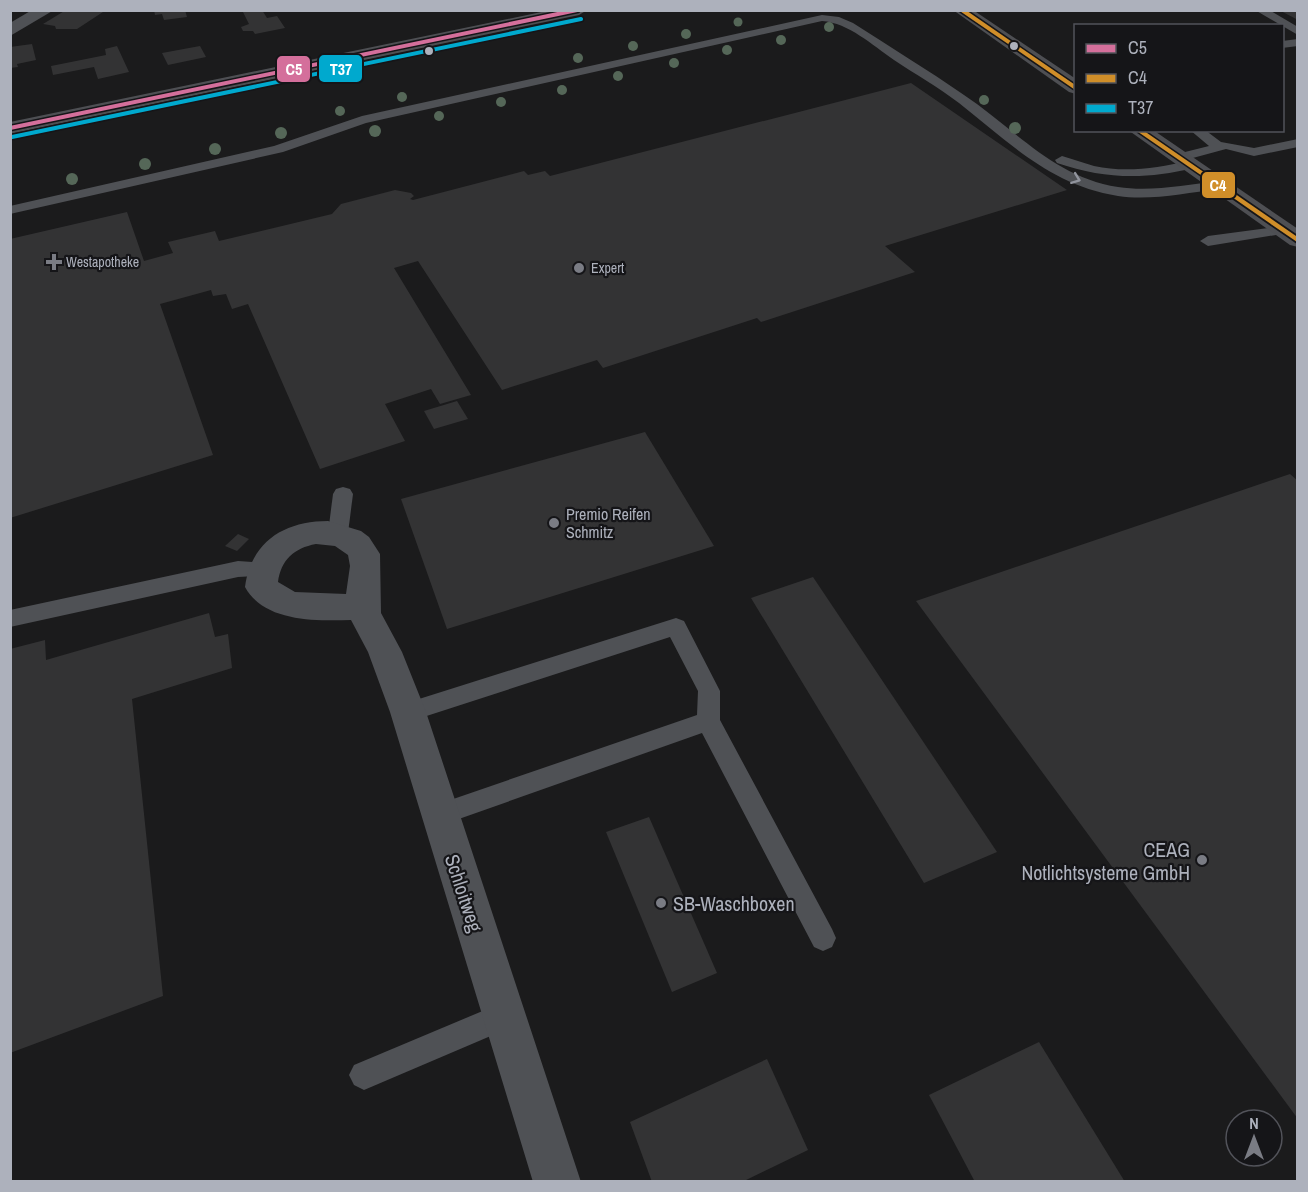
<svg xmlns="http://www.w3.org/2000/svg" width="1308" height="1192" font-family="'Archivo Narrow',sans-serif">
<rect width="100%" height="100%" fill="#1b1b1c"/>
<g fill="#333334">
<path d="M66 10H106L77 29H56L55 26 43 24Z"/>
<path d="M154 10H185L187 17 164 20 162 14 155 15Z"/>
<path d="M242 10H262L267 18 277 16 285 28 255 34 253 31H243L241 27 249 24Z"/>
<path d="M1279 10H1298V20Z"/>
<path d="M32 44 36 60 17 64 18 67 10 68V47Z"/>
<path d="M117 46 129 72 98 79 94 67 53 75 51 66 106 55 105 49Z"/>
<path d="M200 46 206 57 168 65 162 53Z"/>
<path d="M911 83 1067 190 885 246 915 272 761 322 757 318 603 368 597 360 502 390 418 261 394 268 471 395 440 404 431 389 385 404 405 441 320 469 248 304 232 309 226 294 213 296 211 290 160 304 213 455 10 518V239L127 212 144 261 173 253 168 242 215 231 219 241 332 214 341 204 395 190 411 193 414 196 410 199 413 200 524 171 528 175 545 171 550 176Z"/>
<path d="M457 401 468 419 434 429 424 411Z"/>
<path d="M645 432 714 546 447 629 401 499Z"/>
<path d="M1290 474 1298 481V1119L916 601Z"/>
<path d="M238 534 249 539 237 551 225 546Z"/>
<path d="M813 577 997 852 924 883 751 598Z"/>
<path d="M209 613 215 637 228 634 232 668 132 699 163 996 10 1053V649L45 640 46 660Z"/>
<path d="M649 817 717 973 672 992 606 832Z"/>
<path d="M1039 1042 1125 1182H975L929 1095Z"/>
<path d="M767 1059 808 1150 742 1182H652L630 1122Z"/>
</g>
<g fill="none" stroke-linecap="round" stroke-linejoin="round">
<g fill="#4f5155" fill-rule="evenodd">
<path d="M1255 10H1269L1298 27V35Z"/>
<path d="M822 15 839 17 853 23C890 47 928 70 964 95 1015 129 1054 177 1118 187 1150 192 1186 185 1218 181L1225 185 1218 189C1186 193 1150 201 1118 196 1050 185 1010 143 959 103 938 87 915 74 894 60 872 45 849 23 822 21L366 123 283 152 10 214V206L274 146 362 116Z"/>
<path d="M1298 39V46L1282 48V41Z"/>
<path d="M1190 130H1205L1221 142 1254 148 1298 139V147L1254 156 1226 149 1178 162 1173 161V155L1209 146Z"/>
<path d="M1062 156C1073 159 1083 163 1094 166 1126 173 1157 168 1188 161L1195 165 1193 168C1145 180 1104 179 1057 163L1055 160Z"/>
<path d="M1283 226 1290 230 1288 233 1208 246 1200 241 1208 236Z"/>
<path d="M343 487 350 489 353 494 348 533 345 538 338 540 331 538 328 533 333 494 336 489Z"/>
<path d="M238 561 270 563 273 569 270 575 238 577 10 627V610Z"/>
<path d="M676 618 684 621 720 691V720L832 929 836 938 832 947 823 951 814 947 702 733 439 826 430 823 427 815 430 807 697 715 698 691 670 637 408 722 400 719 397 712 400 705Z"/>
<path d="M504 1002 514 1006 518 1016 514 1026 364 1090 354 1085 349 1075 354 1065Z"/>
</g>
<g fill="#4f5155" fill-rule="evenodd">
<path d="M32 10H54L10 36V23Z"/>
<path d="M328 521 361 531 369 537 380 554 381 613 402 652 426 712 581 1182H533L390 712 368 652 351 620C316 621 264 622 245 587 251 542 284 521 328 521ZM316 544 335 546 348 555 350 566 346 594 295 592 278 582C281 560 294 548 316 544Z"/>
</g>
<g fill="#4e4f53" fill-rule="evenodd">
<path d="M551 10H587L579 15 10 134V122Z"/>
<path d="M953 10H973L1076 79V94L1069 92Z"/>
<path d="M1128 130H1153L1298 229V247L1290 245Z"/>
</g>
<g stroke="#151518" stroke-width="7">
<path id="bus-1" d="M10 128 577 10"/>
</g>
<g stroke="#151518" stroke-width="7">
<g id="bus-2-far1">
<path d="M962 10 1076 88"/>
<path d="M1139 130 1232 194"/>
</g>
</g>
<g stroke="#151518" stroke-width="8">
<path id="bus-2" d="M1230 193 1298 240"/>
</g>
<g stroke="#151518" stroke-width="7">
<path id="bus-3" d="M12 137 581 19"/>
</g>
<use href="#bus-1" stroke="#d46f9b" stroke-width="4"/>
<use href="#bus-2-far1" stroke="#d08e29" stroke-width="4"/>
<use href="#bus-2" stroke="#d08e29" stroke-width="4.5"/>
<use href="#bus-3" stroke="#00a9ce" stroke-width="4"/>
</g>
<g fill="#556758">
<circle cx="738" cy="22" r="4.5"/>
<circle cx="829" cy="27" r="5"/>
<circle cx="686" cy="34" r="5"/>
<circle cx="781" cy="40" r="5"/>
<circle cx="633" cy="46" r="5"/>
<circle cx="727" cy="50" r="5"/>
<circle cx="578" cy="58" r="5"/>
<circle cx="674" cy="63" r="5"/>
<circle cx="618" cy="76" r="5"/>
<circle cx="562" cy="90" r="5"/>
<circle cx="402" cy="97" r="5"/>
<circle cx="984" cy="100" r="5"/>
<circle cx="501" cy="102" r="5"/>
<circle cx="340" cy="111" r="5"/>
<circle cx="439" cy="116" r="5"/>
<circle cx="1015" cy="128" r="6"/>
<circle cx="375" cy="131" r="6"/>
<circle cx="281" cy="133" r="6"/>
<circle cx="215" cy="149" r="6"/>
<circle cx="145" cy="164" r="6"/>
<circle cx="72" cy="179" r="6"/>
</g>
<defs><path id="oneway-chevron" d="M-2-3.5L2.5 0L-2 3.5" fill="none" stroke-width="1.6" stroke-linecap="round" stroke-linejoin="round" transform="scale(1.5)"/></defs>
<use stroke="#91949d" href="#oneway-chevron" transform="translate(1076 179) rotate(21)"/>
<g fill="#adb1bc" stroke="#151518" stroke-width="2">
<circle cx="1014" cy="46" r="5"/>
<circle cx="429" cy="51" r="5"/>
</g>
<g fill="#7a7c84" stroke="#151518" stroke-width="2">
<path d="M51 253h6v6h6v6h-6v6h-6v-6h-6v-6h6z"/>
<circle cx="579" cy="268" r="6"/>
<circle cx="554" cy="523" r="6"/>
<circle cx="1202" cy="860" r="6"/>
<circle cx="661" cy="903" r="6"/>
</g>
<g text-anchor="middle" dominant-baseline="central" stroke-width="4.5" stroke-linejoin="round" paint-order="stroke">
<g font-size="14" fill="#adb1bc" stroke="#151518" text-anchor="start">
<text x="66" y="262">Westapotheke</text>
<text x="591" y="268">Expert</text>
</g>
<g font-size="16" fill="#adb1bc" stroke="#151518" text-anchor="start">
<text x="566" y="514">Premio Reifen<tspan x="566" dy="18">Schmitz</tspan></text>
</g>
<g font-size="20" fill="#adb1bc" stroke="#151518" text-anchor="end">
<text x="1190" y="849">CEAG<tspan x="1190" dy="23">Notlichtsysteme GmbH</tspan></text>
<text x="673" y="903" text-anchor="start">SB-Waschboxen</text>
</g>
<g font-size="20" fill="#adb1bc" stroke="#151518">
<text transform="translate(464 893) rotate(72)">Schloitweg</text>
</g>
</g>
<g stroke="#151518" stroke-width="2">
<rect x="318" y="54" width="45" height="29" rx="6" fill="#00a9ce"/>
<rect x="276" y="55" width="35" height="28" rx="6" fill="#d46f9b"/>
<rect x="1201" y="171" width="35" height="28" rx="6" fill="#d08e29"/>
</g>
<g font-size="16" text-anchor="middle" font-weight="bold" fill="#fff">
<text x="341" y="75">T37</text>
<text x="294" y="75">C5</text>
<text x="1218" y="191">C4</text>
</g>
<rect width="1308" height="1192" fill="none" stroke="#adb1bc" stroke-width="24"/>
<rect x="1074" y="24" width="210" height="108" fill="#151518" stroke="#52535a" stroke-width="1.5"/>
<rect x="1086" y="44" width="30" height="9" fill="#d46f9b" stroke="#52535a" stroke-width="1.5"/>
<text x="1128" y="54" font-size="18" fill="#adb1bc">C5</text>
<rect x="1086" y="74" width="30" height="9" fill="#d08e29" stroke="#52535a" stroke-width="1.5"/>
<text x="1128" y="84" font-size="18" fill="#adb1bc">C4</text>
<rect x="1086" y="104" width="30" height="9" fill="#00a9ce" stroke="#52535a" stroke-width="1.5"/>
<text x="1128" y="114" font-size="18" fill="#adb1bc">T37</text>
<g transform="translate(1254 1138)"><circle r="28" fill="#151518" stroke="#52535a" stroke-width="1.5"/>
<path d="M0-4.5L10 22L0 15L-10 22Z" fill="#7a7c84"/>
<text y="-9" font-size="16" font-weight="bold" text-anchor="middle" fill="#adb1bc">N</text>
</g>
</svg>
